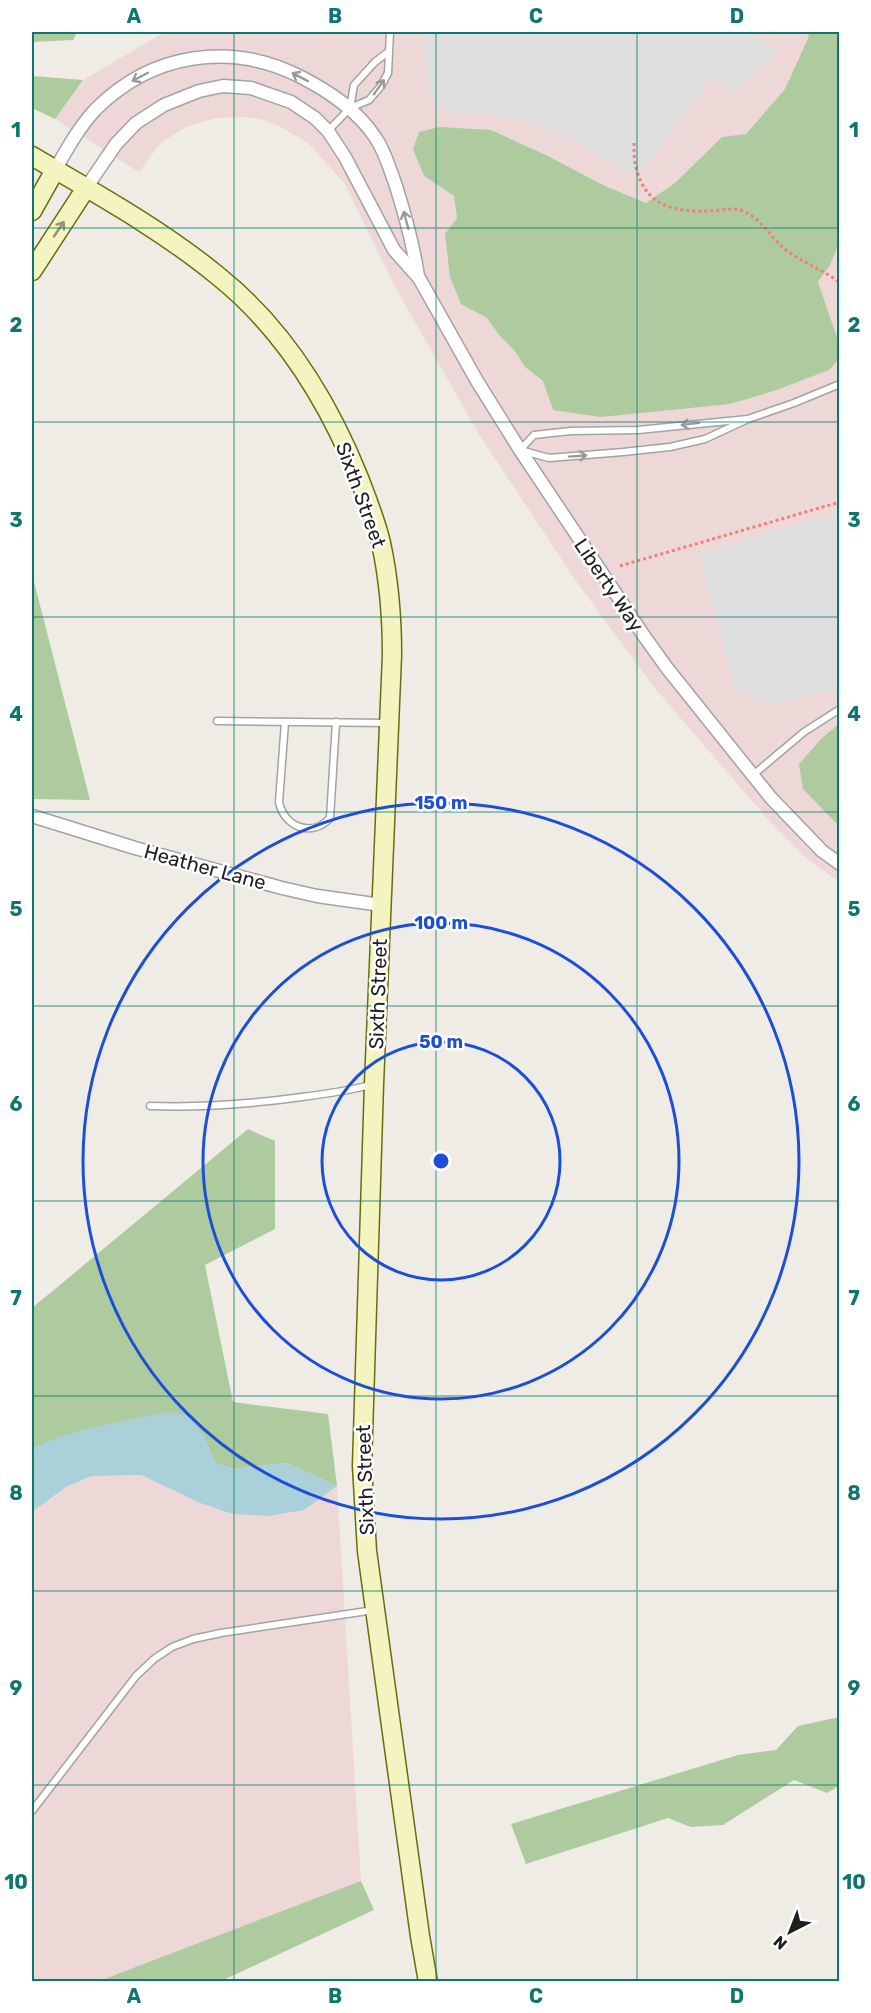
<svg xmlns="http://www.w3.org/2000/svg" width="871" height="2013" font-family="Rubik,sans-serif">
<rect width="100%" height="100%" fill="#efece6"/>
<g fill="#eed7d7">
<path d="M169 32H806L809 36 785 89 746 134 722 137 675 183 646 203 603 185 548 156 491 130 424 176 454 196 457 218 461 304 487 318 499 335 515 351 525 367 543 381 553 410 730 404 774 391 829 370 839 359V882L807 859 771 823 653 686 576 581 480 436 394 285 345 184 308 143 279 126 263 120 247 117 215 118 186 127 173 135 160 144 139 172 55 119 83 80 163 33Z"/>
<path d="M839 243V343L818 282 830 265Z"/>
<path d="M141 1475 200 1503 232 1514 269 1516 304 1510 337 1486 361 1881 99 1981H32V1512L66 1487 92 1476Z"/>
</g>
<g fill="#adcb9f">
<path d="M32 32H77L73 40 32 42Z"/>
<path d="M806 32H839V243L830 265 818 282 839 343V359L829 370 774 391 730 404 601 417 553 410 543 381 525 367 515 351 499 335 487 318 461 304 450 277 445 234 457 218 454 196 424 176 413 149 419 132 439 127 491 130 548 156 603 185 646 203 675 183 722 137 746 134 785 89 809 36Z"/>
<path d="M32 76 83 80 55 119 32 108Z"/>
<path d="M32 574 90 800 32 799Z"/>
<path d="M839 724V826L803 789 799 764 822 738Z"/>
<path d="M248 1129 275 1141V1229L205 1265 233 1402 328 1414 337 1486 287 1463 233 1469 215 1463 203 1435 36 1447 32 1451V1308Z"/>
<path d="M839 1717V1786L827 1793 794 1780 723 1825 691 1827 668 1818 526 1864 511 1824 738 1755 776 1750 798 1726Z"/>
<path d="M361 1881 374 1910 221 1981H99Z"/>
</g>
<g fill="#dfdfdf">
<path d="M423 32H753L779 52 731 93 712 77 646 166 629 173 579 144 536 125 495 115 447 112 430 96Z"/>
<path d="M839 513V689L767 704 755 699 748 692 737 695 698 553Z"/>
</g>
<path fill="#aad0d9" d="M167 1412 188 1415 203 1435 215 1463 233 1469 287 1463 337 1486 304 1510 269 1516 232 1514 200 1503 141 1475 92 1476 66 1487 32 1512V1451C51 1432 137 1419 167 1412Z"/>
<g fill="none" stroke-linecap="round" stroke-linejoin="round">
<g stroke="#a3a3a3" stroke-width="9">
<g id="lane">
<path d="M350 108 354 85 375 62 388 52"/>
<path d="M328 131 350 108 369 100 381 86 388 73 390 32"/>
<path d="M748 419 638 430 571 431 534 435 520 450 549 458 623 452 670 447 705 439 748 419 794 403 840 384"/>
<path d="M217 721 387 723"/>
<path d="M285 722 279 802C284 827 312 838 330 818L336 722"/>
<path d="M753 775 804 732 840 709"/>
<path d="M150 1106C201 1108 251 1104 302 1097 325 1094 348 1091 370 1085"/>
<path d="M32 1811 136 1676 154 1659 172 1647 193 1639 221 1633 374 1610"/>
</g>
</g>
<g stroke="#a3a3a3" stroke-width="15">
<g id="street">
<path d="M55 170C67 149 79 127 96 109 152 53 231 41 301 77 330 92 357 110 375 137 385 151 389 167 395 183 405 214 413 244 418 276"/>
<path d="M86 188 116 144 136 123 164 105 199 91 223 86 251 88 291 102 315 118 328 131 345 157 394 250 419 278 477 381 520 450 644 636 667 668 771 798 822 851 840 864"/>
<path d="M32 816 135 848 282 888 317 896 381 905"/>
</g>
</g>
<g stroke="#666e0e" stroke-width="21">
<g id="secondary">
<path d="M32 156C95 193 161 229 218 276 283 328 328 401 359 478 367 499 376 521 381 543 389 580 392 617 392 655L374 1084 362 1466 367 1551 420 1936 428 1982"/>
<path d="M32 211 55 170"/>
<path d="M32 271 86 188"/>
</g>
</g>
<g stroke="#ee8178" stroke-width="3" stroke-dasharray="3 3" stroke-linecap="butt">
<path d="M634 143C634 152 634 162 637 171 647 207 676 212 709 211 721 211 734 206 745 212 764 221 772 241 789 252 805 264 824 270 840 283"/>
<path d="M620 566 840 502"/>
</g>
<use href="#lane" stroke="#fff" stroke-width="6"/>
<use href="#street" stroke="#fff" stroke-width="12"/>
<use href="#secondary" stroke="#f3f4bf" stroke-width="18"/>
</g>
<defs><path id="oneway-shaft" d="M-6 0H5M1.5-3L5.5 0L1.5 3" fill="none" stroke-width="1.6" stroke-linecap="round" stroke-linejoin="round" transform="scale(1.5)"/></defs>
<g stroke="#9a9a9a">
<use href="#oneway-shaft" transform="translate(140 77) rotate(152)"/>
<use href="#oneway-shaft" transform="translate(300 77) rotate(-153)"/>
<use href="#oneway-shaft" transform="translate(379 87) rotate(-55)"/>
<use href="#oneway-shaft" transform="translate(406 220) rotate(-105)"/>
<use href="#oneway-shaft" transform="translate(690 424) rotate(173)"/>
<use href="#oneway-shaft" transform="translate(578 456) rotate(-4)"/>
</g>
<use stroke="#949477" href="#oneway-shaft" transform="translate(59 229) rotate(-56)"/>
<path fill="none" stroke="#0f766e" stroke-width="1.5" stroke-opacity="0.55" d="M234 32V1982M436 32V1982M637 32V1982M32 228H840M32 422H840M32 617H840M32 812H840M32 1006H840M32 1201H840M32 1396H840M32 1591H840M32 1785H840"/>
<g fill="none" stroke="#1d4ed8" stroke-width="3">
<circle cx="441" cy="1161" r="119"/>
<circle cx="441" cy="1161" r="238"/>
<circle cx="441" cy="1161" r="358"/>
</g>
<g text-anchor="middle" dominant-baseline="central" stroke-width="5" stroke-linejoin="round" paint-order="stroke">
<g font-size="20" fill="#1f1f1f" stroke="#fff">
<text transform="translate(361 495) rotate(70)">Sixth Street</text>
<text transform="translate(609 585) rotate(56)">Liberty Way</text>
<text transform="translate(205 867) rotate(15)">Heather Lane</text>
<text transform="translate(378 994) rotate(-88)">Sixth Street</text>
<text transform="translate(365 1480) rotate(-92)">Sixth Street</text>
</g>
</g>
<circle cx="441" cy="1161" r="9" fill="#1d4ed8" stroke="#fff" stroke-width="3"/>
<g font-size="18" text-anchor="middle" font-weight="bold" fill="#1d4ed8" stroke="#fff" stroke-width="5" stroke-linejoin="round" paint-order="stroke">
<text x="441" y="809">150 m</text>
<text x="441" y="929">100 m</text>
<text x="441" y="1048">50 m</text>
</g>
<rect width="871" height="2013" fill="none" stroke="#ffffff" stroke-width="66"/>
<g transform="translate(790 1932) rotate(222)" stroke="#ffffff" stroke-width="4.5" paint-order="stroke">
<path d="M0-4.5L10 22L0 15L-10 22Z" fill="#1f1f1f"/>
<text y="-9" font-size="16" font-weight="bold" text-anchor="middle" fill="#1f1f1f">N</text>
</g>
<rect x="33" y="33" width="805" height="1947" fill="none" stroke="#0f766e" stroke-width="2"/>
<g font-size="20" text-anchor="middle" font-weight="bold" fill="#0f766e">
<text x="134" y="23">A</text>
<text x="335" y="23">B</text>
<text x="536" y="23">C</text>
<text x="737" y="23">D</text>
<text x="16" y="137">1</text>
<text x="854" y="137">1</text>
<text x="16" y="332">2</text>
<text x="854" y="332">2</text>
<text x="16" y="527">3</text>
<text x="854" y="527">3</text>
<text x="16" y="721">4</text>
<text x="854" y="721">4</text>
<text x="16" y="916">5</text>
<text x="854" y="916">5</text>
<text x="16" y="1111">6</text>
<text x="854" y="1111">6</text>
<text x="16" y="1305">7</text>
<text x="854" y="1305">7</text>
<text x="16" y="1500">8</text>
<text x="854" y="1500">8</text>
<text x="16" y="1695">9</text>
<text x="854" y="1695">9</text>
<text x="16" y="1889">10</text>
<text x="854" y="1889">10</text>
<text x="134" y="2003">A</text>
<text x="335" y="2003">B</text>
<text x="536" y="2003">C</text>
<text x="737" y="2003">D</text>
</g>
</svg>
